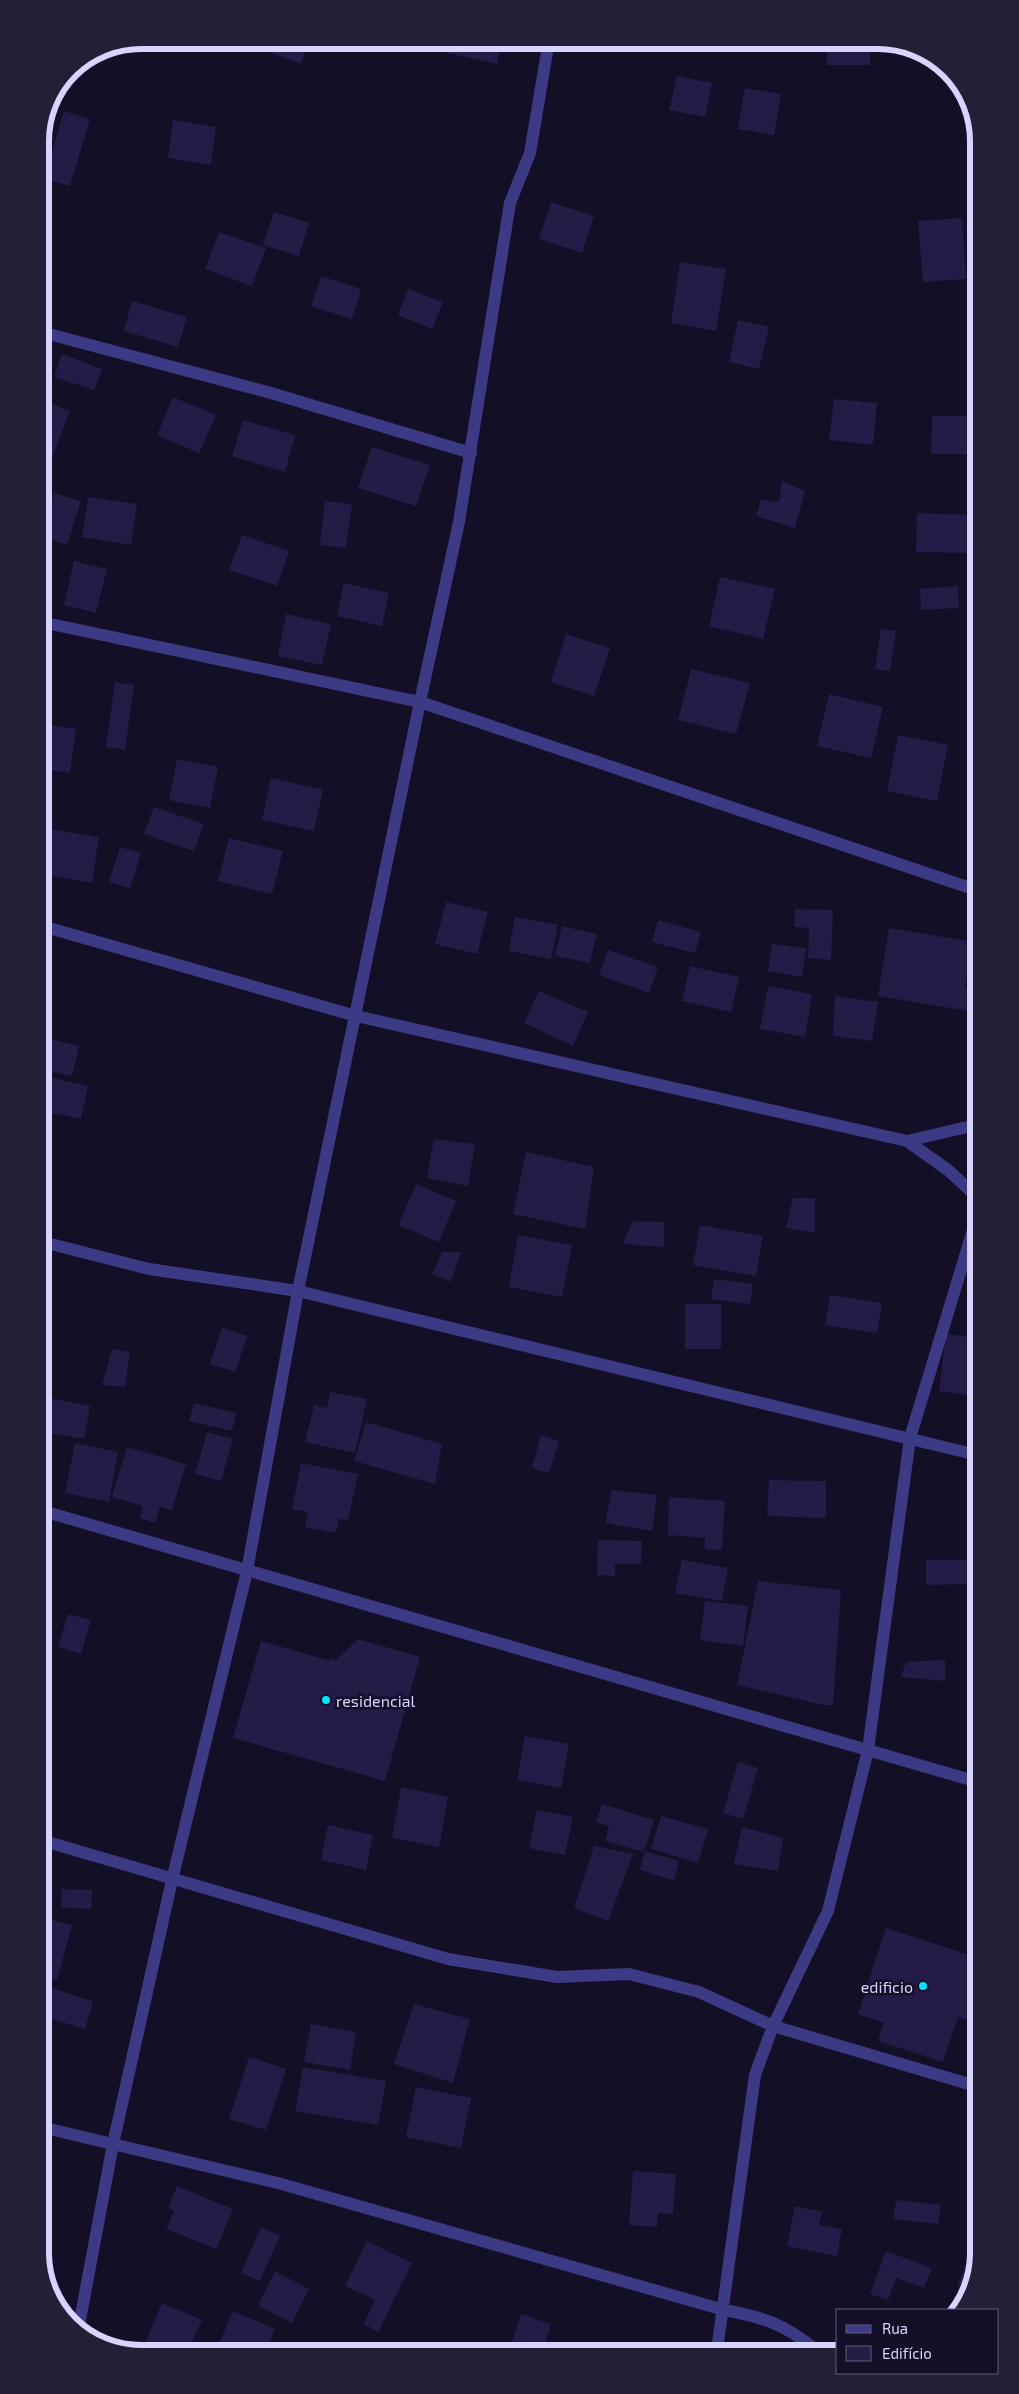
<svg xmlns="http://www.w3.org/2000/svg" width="1019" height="2394" font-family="'Exo 2',sans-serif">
<rect width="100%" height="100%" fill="#130f26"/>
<g fill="#241b47">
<path d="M271 40H309L301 64 267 51Z"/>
<path d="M449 40H502L497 64 447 53Z"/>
<rect x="827" y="40" width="43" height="25"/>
<path d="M677 76 712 83 705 117 669 110Z"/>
<path d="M745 88 781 94 774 135 738 129Z"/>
<path d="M64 111 90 119 70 186 44 179Z"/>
<path d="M173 120 216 127 211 165 168 158Z"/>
<path d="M551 202 594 216 582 253 539 239Z"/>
<path d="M274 212 309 223 299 256 263 245Z"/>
<path d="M962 218 966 279 923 282 918 221Z"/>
<path d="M219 232 266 248 252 286 205 269Z"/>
<path d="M680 262 726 269 716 331 671 323Z"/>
<path d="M321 276 361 289 352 319 311 306Z"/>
<path d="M408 289 443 302 432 329 398 315Z"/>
<path d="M132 301 187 317 178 347 124 331Z"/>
<path d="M738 320 769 327 759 369 729 362Z"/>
<path d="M62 354 102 369 94 390 54 377Z"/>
<path d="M173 397 216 415 199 453 157 435Z"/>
<path d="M834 399 877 403 873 445 829 440Z"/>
<path d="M41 400 70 411 48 468 41 465Z"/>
<path d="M932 416H974V454H931Z"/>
<path d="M243 420 295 435 285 472 232 456Z"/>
<path d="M372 447 430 465 416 506 358 488Z"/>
<path d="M782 481 805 491 795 528 756 516 761 500 779 502Z"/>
<path d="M54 493 81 501 67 545 41 536Z"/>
<path d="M88 497 137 504 131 545 82 537Z"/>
<path d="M325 501 352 504 346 548 320 545Z"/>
<path d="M917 513 970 515 969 553 916 552Z"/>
<path d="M242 535 289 551 277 586 229 570Z"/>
<path d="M74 561 107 569 96 613 64 605Z"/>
<path d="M720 577 775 589 763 639 709 626Z"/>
<path d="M344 583 389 593 382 626 337 616Z"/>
<path d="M958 586 959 608 921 610 920 589Z"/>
<path d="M286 614 331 624 322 665 278 656Z"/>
<path d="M881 629 896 631 890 671 875 669Z"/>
<path d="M566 634 610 648 594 696 551 682Z"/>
<path d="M691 669 750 683 736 734 678 720Z"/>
<path d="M115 682 134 685 125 750 106 747Z"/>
<path d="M829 694 883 707 871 758 817 746Z"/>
<path d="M42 724 76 729 70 773 42 769Z"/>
<path d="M898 735 948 745 937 801 887 791Z"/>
<path d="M177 759 218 767 210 808 169 800Z"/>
<path d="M271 778 323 790 314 831 262 820Z"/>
<path d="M42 789 50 790 47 810H42Z"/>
<path d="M154 807 204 824 194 851 144 834Z"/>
<path d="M48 829 99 837 92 883 42 874Z"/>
<path d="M229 838 283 851 272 894 218 881Z"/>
<path d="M120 847 141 853 130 888 109 882Z"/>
<path d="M446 902 488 912 477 954 435 944Z"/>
<path d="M795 909 833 910 831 960 808 958 809 928 795 927Z"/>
<path d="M515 917 558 925 551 959 509 951Z"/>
<path d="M658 920 701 932 695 953 652 942Z"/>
<path d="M562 926 597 934 590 963 555 956Z"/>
<path d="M889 928 973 942 965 988 976 990 974 1012 878 996Z"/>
<path d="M772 944 806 948 802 977 768 971Z"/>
<path d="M608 950 658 967 649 993 599 975Z"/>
<path d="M690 966 739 977 731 1012 682 1001Z"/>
<path d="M768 986 812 994 805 1037 760 1029Z"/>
<path d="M539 991 588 1012 573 1046 524 1023Z"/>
<path d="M835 996 878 1002 872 1041 833 1036Z"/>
<path d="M42 1037 79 1046 72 1076 42 1069Z"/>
<path d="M42 1076 88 1086 81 1119 43 1111Z"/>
<path d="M434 1139 475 1144 468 1186 427 1178Z"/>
<path d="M526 1152 594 1167 585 1229 513 1214Z"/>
<path d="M416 1184 456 1201 439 1242 398 1225Z"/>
<path d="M793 1198H815V1233L786 1228Z"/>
<path d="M633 1221 664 1222V1247L623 1244Z"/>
<path d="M700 1225 763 1236 756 1276 693 1265Z"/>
<path d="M518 1235 572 1245 562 1297 509 1287Z"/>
<path d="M442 1252H461L451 1282 432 1274Z"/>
<path d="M714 1279 753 1284 750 1304 711 1299Z"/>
<path d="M830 1295 882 1303 877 1333 825 1325Z"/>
<rect x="685" y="1304" width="36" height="45"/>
<path d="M222 1328 247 1336 235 1372 210 1364Z"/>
<path d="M946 1334 976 1338 968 1395 939 1391Z"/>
<path d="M112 1349 130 1352 125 1387 102 1385Z"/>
<path d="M330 1392 367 1399 355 1453 305 1442 314 1405 327 1408Z"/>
<path d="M43 1397 90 1406 84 1439 43 1432Z"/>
<path d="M194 1403 236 1413 232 1431 189 1421Z"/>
<path d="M366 1422 442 1444 435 1484 354 1461Z"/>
<path d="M207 1432 233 1439 221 1481 195 1474Z"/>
<path d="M541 1435 559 1441 549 1473 532 1468Z"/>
<path d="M75 1443 118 1452 109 1502 65 1493Z"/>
<path d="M127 1447 186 1464 172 1510 160 1507 155 1523 140 1518 143 1506 112 1497Z"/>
<path d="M301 1463 358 1474 348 1520 339 1519 336 1533 305 1527 308 1512 292 1509Z"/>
<path d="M769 1480 826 1481V1518L767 1516Z"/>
<path d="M612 1490 657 1495 652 1531 605 1523Z"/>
<path d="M669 1497 725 1501 722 1550 705 1549V1538L668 1535Z"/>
<path d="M598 1540 642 1541 641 1564H615V1576L597 1575Z"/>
<path d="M682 1560 728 1568 722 1601 675 1593Z"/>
<path d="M926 1560H970V1584L926 1585Z"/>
<path d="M758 1581 841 1590 833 1705H823L737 1685Z"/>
<path d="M705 1601 748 1606 743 1646 700 1640Z"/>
<path d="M68 1614 91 1620 81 1654 58 1647Z"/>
<path d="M358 1639 420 1657 385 1781 233 1738 261 1641 331 1661V1658L336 1660Z"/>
<path d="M945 1660V1681L901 1677 906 1662Z"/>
<path d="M525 1736 569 1744 561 1788 517 1780Z"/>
<path d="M738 1762 758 1768 743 1819 723 1813Z"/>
<path d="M401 1787 448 1797 439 1847 392 1838Z"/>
<path d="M602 1804 654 1820 644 1852 605 1841 609 1826 596 1822Z"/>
<path d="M537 1810 573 1817 565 1855 529 1848Z"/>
<path d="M661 1816 708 1829 698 1863 651 1849Z"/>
<path d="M328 1825 373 1835 366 1870 321 1860Z"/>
<path d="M742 1827 783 1838 778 1871 734 1864Z"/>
<path d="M594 1846 633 1854 608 1921 574 1908Z"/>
<path d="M645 1851 679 1861 674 1881 640 1870Z"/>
<path d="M62 1889 92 1890 91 1909 61 1908Z"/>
<path d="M44 1918 72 1925 57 1980 45 1976Z"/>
<path d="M886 1928 978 1958V2024L958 2017 943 2062 878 2041 884 2023 858 2014Z"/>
<path d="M45 1986 93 2001 85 2029 45 2017Z"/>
<path d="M414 2004 470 2019 453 2083 394 2064Z"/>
<path d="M311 2024 356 2032 350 2070 304 2062Z"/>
<path d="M249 2057 286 2069 266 2130 229 2119Z"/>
<path d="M303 2067 386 2081 378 2125 295 2111Z"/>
<path d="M416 2087 471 2098 461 2148 406 2137Z"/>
<path d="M633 2171 676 2174 673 2214 658 2213 657 2227 629 2225Z"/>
<path d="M177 2186 233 2209 216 2249 167 2229 174 2211 168 2208Z"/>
<path d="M896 2200 941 2205 938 2224 893 2219Z"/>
<path d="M795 2206 822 2212 819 2225 842 2229 837 2256 787 2246Z"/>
<path d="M261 2227 280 2236 260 2281 241 2273Z"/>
<path d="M367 2241 412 2263 378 2332 364 2324 375 2300 345 2286Z"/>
<path d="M886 2251 932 2268 924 2288 896 2278 888 2300 870 2294Z"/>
<path d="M971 2253 978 2256 967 2290 957 2286Z"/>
<path d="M275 2271 309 2289 292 2323 258 2306Z"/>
<path d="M162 2303 202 2320 187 2353 146 2354 141 2352Z"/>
<path d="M233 2311 275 2329 265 2353H215Z"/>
<path d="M521 2314 551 2324 543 2351H509Z"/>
</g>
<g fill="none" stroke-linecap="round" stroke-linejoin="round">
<g stroke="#3d3a85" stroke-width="12">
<path d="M41 332 271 393 471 453"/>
<path d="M41 622 420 702 976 890"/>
<path d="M42 926 356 1016 907 1141 948 1170 976 1196"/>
<path d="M907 1141 976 1125"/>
<path d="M43 1242 149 1269 298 1291 977 1455"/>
<path d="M43 1511 978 1782"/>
<path d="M44 1841 448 1959 557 1977 629 1974 699 1992 773 2026 979 2087"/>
<path d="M45 2128 278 2183 724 2310C763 2317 784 2324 815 2349"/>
<path d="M78 2331 113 2144 172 1880 247 1571 298 1291 420 702 459 522 510 203 530 153 549 40"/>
<path d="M717 2350 755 2075 773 2026 828 1911 868 1750 910 1438 976 1220"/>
</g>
</g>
<g fill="#00e5ff" stroke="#130f26" stroke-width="2">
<circle cx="326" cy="1700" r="5"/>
<circle cx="923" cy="1986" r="5"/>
</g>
<g text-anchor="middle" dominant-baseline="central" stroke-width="5" stroke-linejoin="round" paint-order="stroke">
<g font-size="16" fill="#d9d4ff" stroke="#130f26" text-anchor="start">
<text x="336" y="1700">residencial</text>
<text x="913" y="1986" text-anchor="end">edificio</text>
</g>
</g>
<path d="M0 0H1019V2394H0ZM141 49H878A92 92 0 0 1 970 141V2253A92 92 0 0 1 878 2345H141A92 92 0 0 1 49 2253V141A92 92 0 0 1 141 49Z" fill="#231f37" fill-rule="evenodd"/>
<path fill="none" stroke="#d9d4ff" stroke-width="6" d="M141 49H878A92 92 0 0 1 970 141V2253A92 92 0 0 1 878 2345H141A92 92 0 0 1 49 2253V141A92 92 0 0 1 141 49Z"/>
<rect x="836" y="2309" width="162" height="65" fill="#130f26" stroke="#625e7d"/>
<rect x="846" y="2325" width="25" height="8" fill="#3d3a85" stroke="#625e7d"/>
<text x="882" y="2334" font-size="15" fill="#d9d4ff">Rua</text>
<rect x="846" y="2346" width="25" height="15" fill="#241b47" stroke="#625e7d"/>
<text x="882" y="2359" font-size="15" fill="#d9d4ff">Edifício</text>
</svg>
